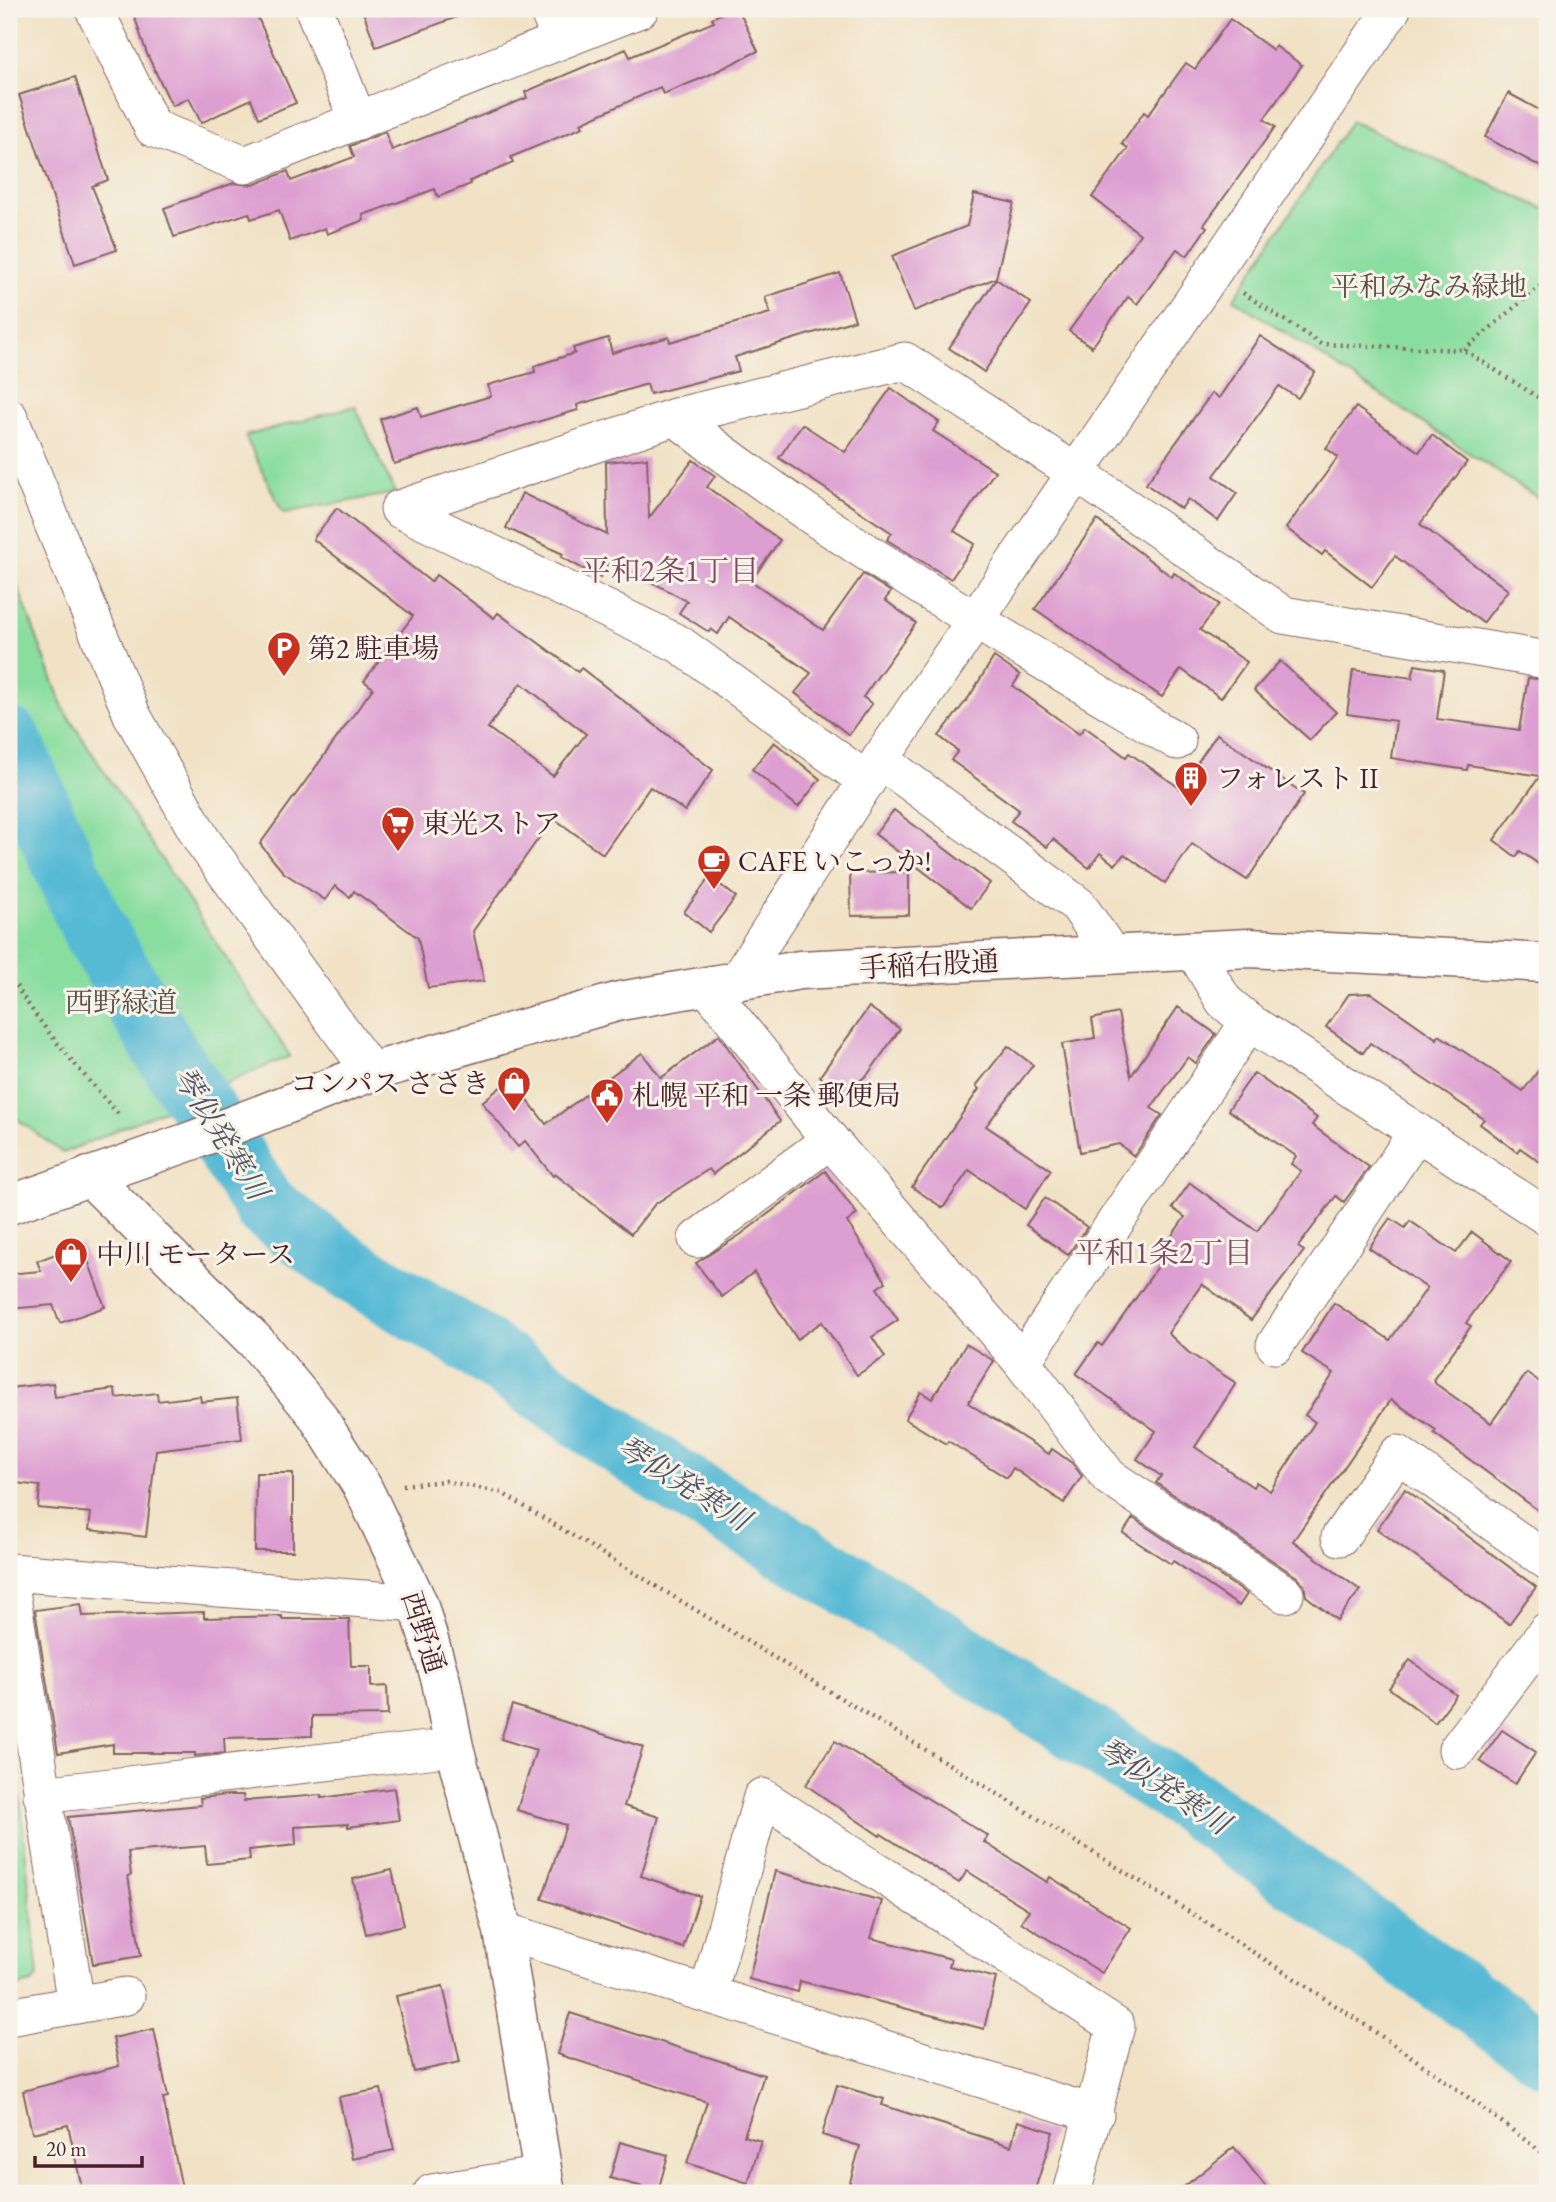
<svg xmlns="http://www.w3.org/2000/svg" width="1556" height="2202" font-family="'EB Garamond','Noto Serif JP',serif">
<rect width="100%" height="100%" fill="#f7f3e8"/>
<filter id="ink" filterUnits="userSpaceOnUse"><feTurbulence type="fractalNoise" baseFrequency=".0143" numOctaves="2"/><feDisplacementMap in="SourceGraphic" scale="14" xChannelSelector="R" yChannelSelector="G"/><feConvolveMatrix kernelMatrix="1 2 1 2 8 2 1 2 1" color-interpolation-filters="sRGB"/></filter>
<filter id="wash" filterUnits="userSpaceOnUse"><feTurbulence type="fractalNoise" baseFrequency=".00686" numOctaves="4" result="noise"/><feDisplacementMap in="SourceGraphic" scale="28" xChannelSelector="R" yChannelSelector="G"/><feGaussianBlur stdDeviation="1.57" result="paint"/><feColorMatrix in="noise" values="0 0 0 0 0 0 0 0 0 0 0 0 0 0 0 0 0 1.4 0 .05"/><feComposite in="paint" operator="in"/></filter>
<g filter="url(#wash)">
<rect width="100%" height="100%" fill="#f1e2c6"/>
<g fill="#88dd9f" stroke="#697e65" stroke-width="2">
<path d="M1351 121 1547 210V504L1234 299Z"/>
<path d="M355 406 395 493 283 513 245 436Z"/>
<path d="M9 563 64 710 290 1056 63 1153 9 1113Z"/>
<path d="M20 1797 38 1976 32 1983 9 1988V1799Z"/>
</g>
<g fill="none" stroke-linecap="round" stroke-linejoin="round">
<path stroke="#57bad5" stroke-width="65" d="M9 740 93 928 168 1055 266 1207 345 1266 467 1339 678 1482 852 1586 1193 1803 1547 2055"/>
</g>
<g id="blocks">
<g fill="#dd9ed1" fill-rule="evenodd">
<path d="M132 9H254L296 103 259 118 251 99 201 123 189 98 172 106 147 54Z"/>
<path d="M362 9H470L471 12 376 47Z"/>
<path d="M731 9H738L758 51 705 77 663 94 660 87 581 123 583 127 511 157 513 163 470 181 471 184 438 197 435 189 363 215 364 220 327 234 325 228 290 241 279 210 251 219 249 213 174 237 164 208 234 183 253 185 288 171 291 181 354 157 350 146 385 132 392 150 527 98 525 92 626 49 630 57 714 22 712 18Z"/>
<path d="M1230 19 1273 50 1275 46 1302 65 1264 119 1275 127 1204 225 1207 227 1187 256 1177 249 1137 304 1128 297 1092 347 1069 331 1140 234 1092 197 1128 148 1122 144 1144 112 1148 115 1186 63 1195 69Z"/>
<path d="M75 77 108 180 92 186 117 250 75 264 19 95Z"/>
<path d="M1508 93 1547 114V170L1485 137Z"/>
<path d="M974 194 1014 203 996 278 914 311 892 256 967 226Z"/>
<path d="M840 273 855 320 735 357 739 371 650 394 647 384 577 405 578 410 394 464 380 419 418 407 421 417 491 396 488 385 535 372 534 366 575 353 573 348 608 338 612 353 669 337 670 342 770 313 765 297Z"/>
<path d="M996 279 1031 303 984 372 949 348Z"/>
<path d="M1260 336 1315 372 1298 398 1279 386 1214 476 1237 493 1218 521 1188 499 1181 509 1146 484 1212 393 1219 398Z"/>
<path d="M891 388 939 422 933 431 995 471 954 531 975 544 951 579 887 540 892 533 779 458 802 424 845 452Z"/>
<path d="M1356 407 1419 452 1432 435 1467 462 1420 524 1508 590 1483 623 1395 556 1372 587 1325 551 1322 555 1286 528 1338 457 1326 448Z"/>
<path d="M647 458 649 518 693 460 715 476 707 487 780 540 751 581 823 630 863 574 891 592 885 600 916 623 863 697 872 704 849 735 795 693 811 673 729 617 718 634 711 629 709 632 679 613 687 601 610 559 600 578 561 557 563 554 506 528 522 493 607 535 606 462Z"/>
<path d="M337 508 431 582 436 575 494 618 498 613 578 672 581 668 713 770 685 811 650 787 603 854 553 818 473 931 484 981 428 988 418 938 354 891 350 897 335 886 325 900 283 872 260 844 373 688 364 681 413 616 313 539ZM521 683 586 734 553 776 488 728Z"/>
<path d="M1097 520 1172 577 1174 573 1219 604 1200 630 1247 662 1221 698 1181 669 1162 697 1035 609Z"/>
<path d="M994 657 1020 675 1013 686 1079 734 1085 727 1126 757 1129 753 1180 788 1217 734 1304 794 1247 880 1192 844 1165 883 1124 854 1115 865 1100 853 1089 868 1053 839 1047 847 1011 821 1019 810 951 760 958 751 939 736 969 697Z"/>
<path d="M1280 661 1336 712 1310 740 1254 690Z"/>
<path d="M1415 665 1444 670 1437 719 1519 730 1528 678 1547 680V870L1520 851 1516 857 1494 840 1540 776 1468 765 1467 770 1391 758 1396 721 1347 714 1353 670 1412 678Z"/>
<path d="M774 742 820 779 798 807 752 769Z"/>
<path d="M894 810 990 883 971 908 875 834Z"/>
<path d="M909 872V915L851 916 850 873Z"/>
<path d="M710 877 736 897 709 932 684 912Z"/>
<path d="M1371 993 1437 1039 1439 1035 1523 1091 1547 1059V1167L1520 1148 1517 1152 1480 1124 1484 1119 1370 1043 1363 1053 1326 1027 1349 994Z"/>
<path d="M869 1007 900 1029 868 1074 839 1098 820 1076Z"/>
<path d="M1178 1007 1216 1034 1196 1063 1188 1057 1151 1108 1162 1115 1134 1156 1119 1144 1080 1152 1062 1044 1095 1038 1092 1019 1118 1013 1131 1076Z"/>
<path d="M719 1035 780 1121 713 1174 709 1169 655 1204 631 1234 555 1174 553 1176 525 1141 518 1147 482 1102 511 1079 546 1124 642 1053 661 1078Z"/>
<path d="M1008 1046 1033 1065 986 1126 1051 1170 1025 1209 969 1170 943 1208 912 1187 979 1089 976 1086Z"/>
<path d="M1254 1073 1317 1118 1312 1125 1369 1167 1344 1202 1336 1196 1298 1247 1304 1251 1251 1320 1202 1284 1168 1333 1188 1352 1236 1383 1195 1447 1253 1487 1256 1482 1270 1491 1315 1422 1305 1415 1334 1373 1302 1353 1334 1303 1390 1340 1427 1288 1369 1248 1390 1218 1405 1228 1410 1221 1456 1253 1472 1232 1511 1261 1466 1323 1471 1326 1433 1380 1436 1384 1491 1423 1527 1373 1547 1387V1517L1434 1433 1436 1430 1391 1400 1293 1541 1360 1590 1337 1620 1306 1596 1304 1585 1297 1577 1156 1483 1161 1476 1137 1459 1156 1431 1076 1374 1098 1343 1102 1346 1164 1258 1159 1254 1185 1217 1172 1208 1190 1183 1257 1231 1301 1171 1291 1164 1296 1156 1228 1110Z"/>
<path d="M825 1171 857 1214 847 1222 886 1282 877 1288 898 1320 872 1337 885 1357 857 1375 822 1322 797 1339 754 1272 722 1297 696 1263 740 1235Z"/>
<path d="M1045 1198 1087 1227 1068 1255 1026 1225Z"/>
<path d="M82 1244 105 1307 60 1323 53 1305 9 1309V1274L41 1271 37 1261Z"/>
<path d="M966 1344 994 1361 968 1403 1049 1454 1052 1449 1072 1463 1082 1476 1064 1503 1013 1468 1007 1478 948 1441 946 1444 905 1419 921 1392 932 1399Z"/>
<path d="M53 1383 55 1397 115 1389 116 1398 157 1393 158 1401 200 1396 201 1402 237 1398 242 1439 156 1450 146 1537 89 1530 91 1513 38 1508 40 1486 9 1482V1388Z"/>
<path d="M256 1473H293V1551H255Z"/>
<path d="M1405 1489 1536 1587 1509 1624 1377 1529Z"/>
<path d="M1133 1518 1247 1594 1239 1606 1173 1561 1171 1564 1123 1533Z"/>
<path d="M81 1604 83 1616 204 1612V1618L282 1616V1619H349L351 1666H371V1687L387 1686 388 1715 312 1716V1736L224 1738 225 1753 195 1756V1753H113V1744L58 1753 35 1610Z"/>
<path d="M1410 1660 1456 1695 1435 1723 1389 1688Z"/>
<path d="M512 1705 643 1747 624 1806 659 1817 641 1876 700 1896 683 1948 542 1899 566 1825 517 1810 536 1750 501 1739Z"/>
<path d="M1502 1730 1536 1752 1515 1784 1480 1761Z"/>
<path d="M835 1741 988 1836 984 1842 1047 1882 1050 1877 1131 1928 1102 1973 1021 1922 1029 1910 967 1871 959 1883 881 1834 880 1836 806 1785Z"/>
<path d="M394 1788 399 1820 348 1827V1824L295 1827 296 1845 249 1850 250 1860 207 1864 205 1846 128 1852 131 1875 128 1876 141 1956 93 1964 68 1817 201 1805 200 1798 228 1795H243L244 1801 321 1795V1798Z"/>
<path d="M392 1870 404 1925 366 1934 353 1879Z"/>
<path d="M775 1871 882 1901 871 1938 951 1959 949 1966 996 1978 984 2029 800 1981 798 1992 749 1979Z"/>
<path d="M443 1986 460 2062 414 2072 396 1996Z"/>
<path d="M570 2013 764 2075 744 2136 761 2141 748 2183 687 2163 707 2102 557 2054Z"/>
<path d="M154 2029 168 2097 163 2098 183 2193H142L140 2188 114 2193H83L68 2125 32 2133 23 2091 119 2066 113 2038Z"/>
<path d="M837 2085 884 2099 882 2105 1011 2146 1018 2121 1053 2132 1034 2193H847L860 2146 822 2135Z"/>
<path d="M381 2089 394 2150 352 2159 339 2097Z"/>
<path d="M620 2142 668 2155 658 2191 610 2178Z"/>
<path d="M1234 2147 1271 2193H1176Z"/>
</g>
</g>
</g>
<g filter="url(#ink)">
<use href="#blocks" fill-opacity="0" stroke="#846361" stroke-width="2"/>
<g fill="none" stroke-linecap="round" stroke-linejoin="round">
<g stroke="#846361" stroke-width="39">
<g id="minor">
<path d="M94 9 153 128 245 165 640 9"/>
<path d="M314 9 358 121"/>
<path d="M548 9 560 40"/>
<path d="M9 417 132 715 202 840 371 1072"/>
<path d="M675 417C832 539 1006 639 1177 741"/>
<path d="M880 760 1078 905 1112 955"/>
<path d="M867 781 679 644 399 509 675 417 905 361 1075 472 1283 615 1547 660"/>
<path d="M1194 951 1224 1001 1249 1022 1547 1217"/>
<path d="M737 981 880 760 1392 9"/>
<path d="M708 988 830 1140 1022 1362 1109 1477 1285 1594"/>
<path d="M697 1239 830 1140"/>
<path d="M1275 1345 1417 1132"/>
<path d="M1022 1362 1249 1022"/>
<path d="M1340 1537 1398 1454 1547 1561"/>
<path d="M9 1572 418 1603"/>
<path d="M9 1578 76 2005"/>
<path d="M1457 1750 1547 1631"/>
<path d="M42 1795 454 1747"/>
<path d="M503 1931 1095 2114"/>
<path d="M708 1994 762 1797 1116 2026 1072 2193"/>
<path d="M9 2017 126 1996"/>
<path d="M432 2193 543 2175"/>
</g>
</g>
<g stroke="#846361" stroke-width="41">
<g id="tertiary">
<path d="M89 1176 256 1342 316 1414 363 1488 418 1603 441 1681 454 1747 503 1931 546 2193"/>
<path d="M9 1205 194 1140 371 1072 620 1001 800 970 1249 948 1547 963"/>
</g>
</g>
<g stroke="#846361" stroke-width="4.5" stroke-dasharray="2 5" stroke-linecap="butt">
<path d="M1243 293 1321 344 1464 350 1547 403"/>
<path d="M1464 350 1547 280"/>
<path d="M9 974C39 1026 80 1070 119 1115"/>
<path d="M403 1485 446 1481 502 1493C685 1603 867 1714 1050 1826 1219 1930 1391 2034 1547 2157"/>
</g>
<use href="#minor" stroke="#fff" stroke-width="37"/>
<use href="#tertiary" stroke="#fff" stroke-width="38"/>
</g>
</g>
<defs>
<g id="parking-pin" transform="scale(1.75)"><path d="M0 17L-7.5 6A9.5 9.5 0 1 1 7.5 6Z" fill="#c8321e" stroke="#f7f3e8"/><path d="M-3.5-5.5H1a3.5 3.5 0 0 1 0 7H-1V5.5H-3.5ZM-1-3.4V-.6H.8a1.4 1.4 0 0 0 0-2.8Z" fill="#fff"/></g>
<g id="building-pin" transform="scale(1.75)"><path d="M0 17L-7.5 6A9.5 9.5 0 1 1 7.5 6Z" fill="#c8321e" stroke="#f7f3e8"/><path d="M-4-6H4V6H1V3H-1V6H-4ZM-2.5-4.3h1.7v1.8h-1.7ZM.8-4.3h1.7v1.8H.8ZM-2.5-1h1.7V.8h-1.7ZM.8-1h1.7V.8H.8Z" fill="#fff"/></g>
<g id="supermarket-pin" transform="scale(1.75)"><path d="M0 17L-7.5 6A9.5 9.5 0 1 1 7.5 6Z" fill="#c8321e" stroke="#f7f3e8"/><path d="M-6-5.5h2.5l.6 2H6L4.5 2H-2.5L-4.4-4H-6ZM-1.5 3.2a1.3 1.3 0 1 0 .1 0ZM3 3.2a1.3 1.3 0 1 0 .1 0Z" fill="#fff"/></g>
<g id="cafe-pin" transform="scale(1.75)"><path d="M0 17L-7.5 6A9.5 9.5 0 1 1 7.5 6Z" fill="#c8321e" stroke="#f7f3e8"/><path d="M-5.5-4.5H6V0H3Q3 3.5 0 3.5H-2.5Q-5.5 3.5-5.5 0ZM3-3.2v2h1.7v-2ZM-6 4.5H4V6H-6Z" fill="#fff"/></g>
<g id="shop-pin" transform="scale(1.75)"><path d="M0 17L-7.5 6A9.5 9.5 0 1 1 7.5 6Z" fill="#c8321e" stroke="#f7f3e8"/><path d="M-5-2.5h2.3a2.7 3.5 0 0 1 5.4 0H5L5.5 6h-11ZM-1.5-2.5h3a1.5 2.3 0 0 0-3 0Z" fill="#fff"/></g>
<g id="civic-pin" transform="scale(1.75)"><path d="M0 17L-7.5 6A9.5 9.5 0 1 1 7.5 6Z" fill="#c8321e" stroke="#f7f3e8"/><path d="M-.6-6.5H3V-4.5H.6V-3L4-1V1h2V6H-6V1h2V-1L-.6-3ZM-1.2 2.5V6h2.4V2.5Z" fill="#fff"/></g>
</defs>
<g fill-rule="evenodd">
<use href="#parking-pin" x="284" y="648"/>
<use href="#building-pin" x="1191" y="778"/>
<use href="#supermarket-pin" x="398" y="823"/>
<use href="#cafe-pin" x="714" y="861"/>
<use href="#shop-pin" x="514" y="1083"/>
<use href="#civic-pin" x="607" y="1095"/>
<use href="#shop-pin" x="71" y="1254"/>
</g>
<g text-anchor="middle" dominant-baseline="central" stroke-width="6" stroke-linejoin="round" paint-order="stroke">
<g font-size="28" fill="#5a4e48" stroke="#f7f3e8">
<text x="1429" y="286">平和みなみ緑地</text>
<text x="121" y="1002">西野緑道</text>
</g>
<g font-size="28" fill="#4a1f2b" stroke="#f7f3e8" text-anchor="start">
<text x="308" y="648">第2 駐車場</text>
<text x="1216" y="778">フォレスト II</text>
<text x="422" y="823">東光ストア</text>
<text x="738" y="861">CAFE いこっか!</text>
<text x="490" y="1083" text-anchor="end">コンパス ささき</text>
<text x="632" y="1095">札幌 平和 一条 郵便局</text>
<text x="96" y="1254">中川 モータース</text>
</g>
<g font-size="28" fill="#4a1f2b" stroke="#f7f3e8">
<text transform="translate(929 964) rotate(-3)">手稲右股通</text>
<text transform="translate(424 1632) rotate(72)">西野通</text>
</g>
<g font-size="30" fill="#7d4b65" stroke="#f7f3e8">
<text x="670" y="570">平和2条1丁目</text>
<text x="1164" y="1252">平和1条2丁目</text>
</g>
<g font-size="30" font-style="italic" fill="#4f5566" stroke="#f7f3e8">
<text transform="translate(221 1133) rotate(58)">琴似発寒川</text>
<text transform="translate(684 1483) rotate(32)">琴似発寒川</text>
<text transform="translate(1164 1786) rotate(33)">琴似発寒川</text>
</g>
</g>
<rect width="1556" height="2202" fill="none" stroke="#f7f3e8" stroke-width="35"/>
<path d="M35 2156v10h107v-10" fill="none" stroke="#4a1f2b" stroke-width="3.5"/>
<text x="46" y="2156" font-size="21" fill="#4a1f2b" stroke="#f7f3e8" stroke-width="5" paint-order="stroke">20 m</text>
</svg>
